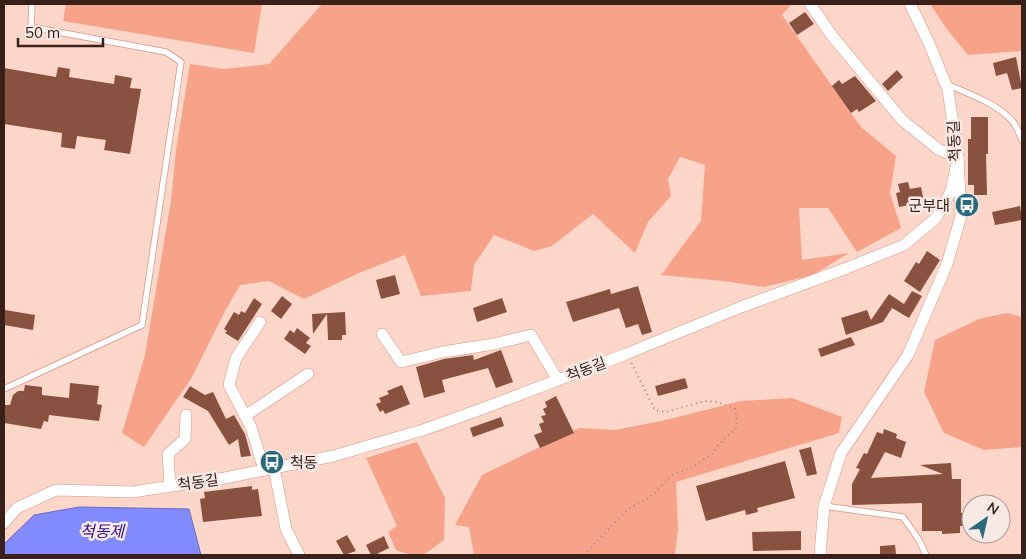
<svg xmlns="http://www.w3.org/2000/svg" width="1026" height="559" font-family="Mulish,'Noto Sans KR',sans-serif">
<rect width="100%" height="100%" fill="#fdd6ca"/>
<g fill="#f7a389">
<path d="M66 4H262L254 53 63 21Z"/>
<path d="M322 4H792L782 15 861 127 896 156 890 193 901 228 857 252 828 208H799L802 260 849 253 813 275 764 287 723 281 661 275 701 221 705 165 680 157 668 179 671 196 648 222 635 253 593 214 552 246 534 251 494 235 474 265 471 291 421 296 405 255 359 273 304 299 269 281 240 285 225 311 191 379 144 447 122 433 145 355 171 201 176 150 190 64 224 69 269 64Z"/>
<path d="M930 4H1022V51L968 55 946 28Z"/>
<path d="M1007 313 1022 317V447L984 450 944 433 924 392 935 340 979 319Z"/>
<path d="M792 398 842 417 839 433 676 482 678 528 675 555H474L469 527 455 525 482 475 579 428 615 430 666 420 741 401Z"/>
<path d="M417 442 445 498 444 540C422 556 423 559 396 550L388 532 397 526 366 458Z"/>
</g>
<path fill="#828bfd" stroke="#6c6bb9" d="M79 507 189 509 201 555H4V544L34 515Z"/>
<g fill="#885140">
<path d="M805 12 814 24 797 35 789 23Z"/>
<path d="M1016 57 1022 88 1012 90 1007 73 996 76 993 63Z"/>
<path d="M58 67 70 69 69 77 114 84 115 75 132 78 130 88 141 89 130 154 104 150 106 140 77 136 75 149 61 147 62 133 4 124V68L56 77Z"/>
<path d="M897 70 903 77 888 91 882 84Z"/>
<path d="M855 76 876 101 859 112 857 109 851 113 832 86 839 80 842 84Z"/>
<path d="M971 117H988V154H986L987 195H974V185H968V139H971Z"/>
<path d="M908 182 910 189 921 187 924 202 899 207 896 193 900 192 898 184Z"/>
<path d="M1020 206 1022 220 995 225 992 212Z"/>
<path d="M927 251 940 260 920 292 904 281 916 262 919 264Z"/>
<path d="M395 275 400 294 381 299 376 280Z"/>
<path d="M638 286 652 332 642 335 638 324 626 328 619 308 573 322 566 302 610 289 611 294Z"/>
<path d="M912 291 922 296 909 318 892 308 883 322 846 335 841 318 867 310 871 320 889 294 904 304Z"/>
<path d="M282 296 292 304 281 319 271 311Z"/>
<path d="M254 298 262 304 238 341 225 333 227 331 224 329 234 312 239 315 241 311 245 313Z"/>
<path d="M502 298 507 312 477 322 473 308Z"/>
<path d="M5 310 35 315 33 330 4 325Z"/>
<path d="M345 312 346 335H342V340H328L327 314 313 334 312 314Z"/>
<path d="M297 328 310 338 306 343 311 346 305 354 284 339 290 330 294 333Z"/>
<path d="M851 337 855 345 821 357 818 349Z"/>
<path d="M501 350 513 382 496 388 488 368 442 380 445 392 424 398 416 367 444 359 473 355 474 360Z"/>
<path d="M685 378 688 388 658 396 655 386Z"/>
<path d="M70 383 99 386 97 404 102 405 99 421 49 415 48 422 44 421 41 429 4 423V405H10L13 395 18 391H24L25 385 42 387V395L69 398Z"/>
<path d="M402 385 410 404 385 414 383 410 380 412 376 404 381 402 379 398 389 394 387 391Z"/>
<path d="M190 386 205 395 213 392 226 419 234 415 245 434 251 456 241 457 238 439 229 445 208 411 183 397Z"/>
<path d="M556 396 574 433 540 448 534 435 542 432 539 424 544 422 541 416 546 415 543 409 547 407 545 402Z"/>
<path d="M501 417 504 426 473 437 470 428Z"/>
<path d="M884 429 897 434 896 438 906 442 901 458 885 452 871 478 943 474 920 465 951 463 952 479H961V513H970L971 526H960V533L942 534V531H922V503L852 505V484L860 469 856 468 864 453 867 454 877 432 883 434Z"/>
<path d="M811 447 817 474 807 476 799 450Z"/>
<path d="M785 461 795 498 757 508 758 512 746 515 745 510 706 521 696 486Z"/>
<path d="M252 486V490L258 489 262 516 203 522 200 499 205 498 204 492Z"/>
<path d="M801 531V550L753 551 752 532Z"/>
<path d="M347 535 356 551 344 555 336 541Z"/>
<path d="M384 536 389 548 375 555H371L366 545Z"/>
<path d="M895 545 896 554 880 555V546Z"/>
</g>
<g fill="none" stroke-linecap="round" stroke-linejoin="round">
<g stroke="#d39684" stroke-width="7">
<g id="service">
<path d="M946 84C967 93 999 104 1014 123 1017 128 1020 135 1022 140"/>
<path d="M4 389 142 325 181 62 166 52 31 27 32 4"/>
<path d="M824 506 903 517 919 540 926 555"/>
</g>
</g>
<g stroke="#d39684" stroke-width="12">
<g id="minor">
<path d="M810 4 833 37 902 120 938 149 958 158 961 216 947 264 908 355 841 453 824 506 820 555"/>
<path d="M260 322 236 358 229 385 251 427 264 470"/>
<path d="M382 334 401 362 443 352 494 344 531 335 558 380"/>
<path d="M245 416 308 374"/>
<path d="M274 468 286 529 299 555"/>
<path d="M170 486 168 454 185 439 186 415"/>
<path d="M4 523 17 508 56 490 132 492 225 478 333 456 423 430 487 407 626 354 741 307 847 268 904 245 936 218 951 191 958 158 948 90 929 43 910 4"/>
</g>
</g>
<path stroke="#a7877d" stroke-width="2" stroke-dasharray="1 4" stroke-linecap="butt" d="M584 555 628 509 649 498 671 476 693 467 713 453 718 445 736 428 737 417 735 409 718 402 704 401 666 412 655 410 631 362"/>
<use href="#service" stroke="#fff" stroke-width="5.5"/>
<use href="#minor" stroke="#fff" stroke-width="11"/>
</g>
<defs>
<g id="bus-disc" transform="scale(1.25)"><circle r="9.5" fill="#276b7c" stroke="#f7eae5"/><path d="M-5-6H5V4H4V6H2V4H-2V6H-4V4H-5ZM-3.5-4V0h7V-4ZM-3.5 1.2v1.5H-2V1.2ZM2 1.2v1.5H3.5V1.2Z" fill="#fff"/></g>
</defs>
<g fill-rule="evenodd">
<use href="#bus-disc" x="967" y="205"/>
<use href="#bus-disc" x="272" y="462"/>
</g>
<g text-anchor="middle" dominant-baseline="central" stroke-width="5" stroke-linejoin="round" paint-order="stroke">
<g font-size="15" fill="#39211a" stroke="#f7eae5">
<text transform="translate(954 141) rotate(-93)">척동길</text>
<text transform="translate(586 369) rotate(-21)">척동길</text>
<text transform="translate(198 482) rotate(-8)">척동길</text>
</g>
<g font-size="15" fill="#39211a" stroke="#f7eae5" text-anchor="end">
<text x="950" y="205">군부대</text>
<text x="290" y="462" text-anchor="start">척동</text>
</g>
<g font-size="16" font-style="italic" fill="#2c0c98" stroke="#f7eae5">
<text x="102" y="531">척동제</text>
</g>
</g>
<rect width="1026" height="559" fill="none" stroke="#39211a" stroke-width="10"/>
<g transform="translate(986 519) rotate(34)"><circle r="24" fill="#f7eae5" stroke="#ab9a94"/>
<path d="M0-4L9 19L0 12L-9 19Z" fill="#276b7c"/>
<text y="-8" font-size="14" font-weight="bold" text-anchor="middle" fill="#39211a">N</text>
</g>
<path d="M18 38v8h85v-8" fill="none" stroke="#39211a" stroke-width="2.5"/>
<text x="25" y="38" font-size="15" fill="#39211a" stroke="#f7eae5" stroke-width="4" paint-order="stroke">50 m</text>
</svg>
